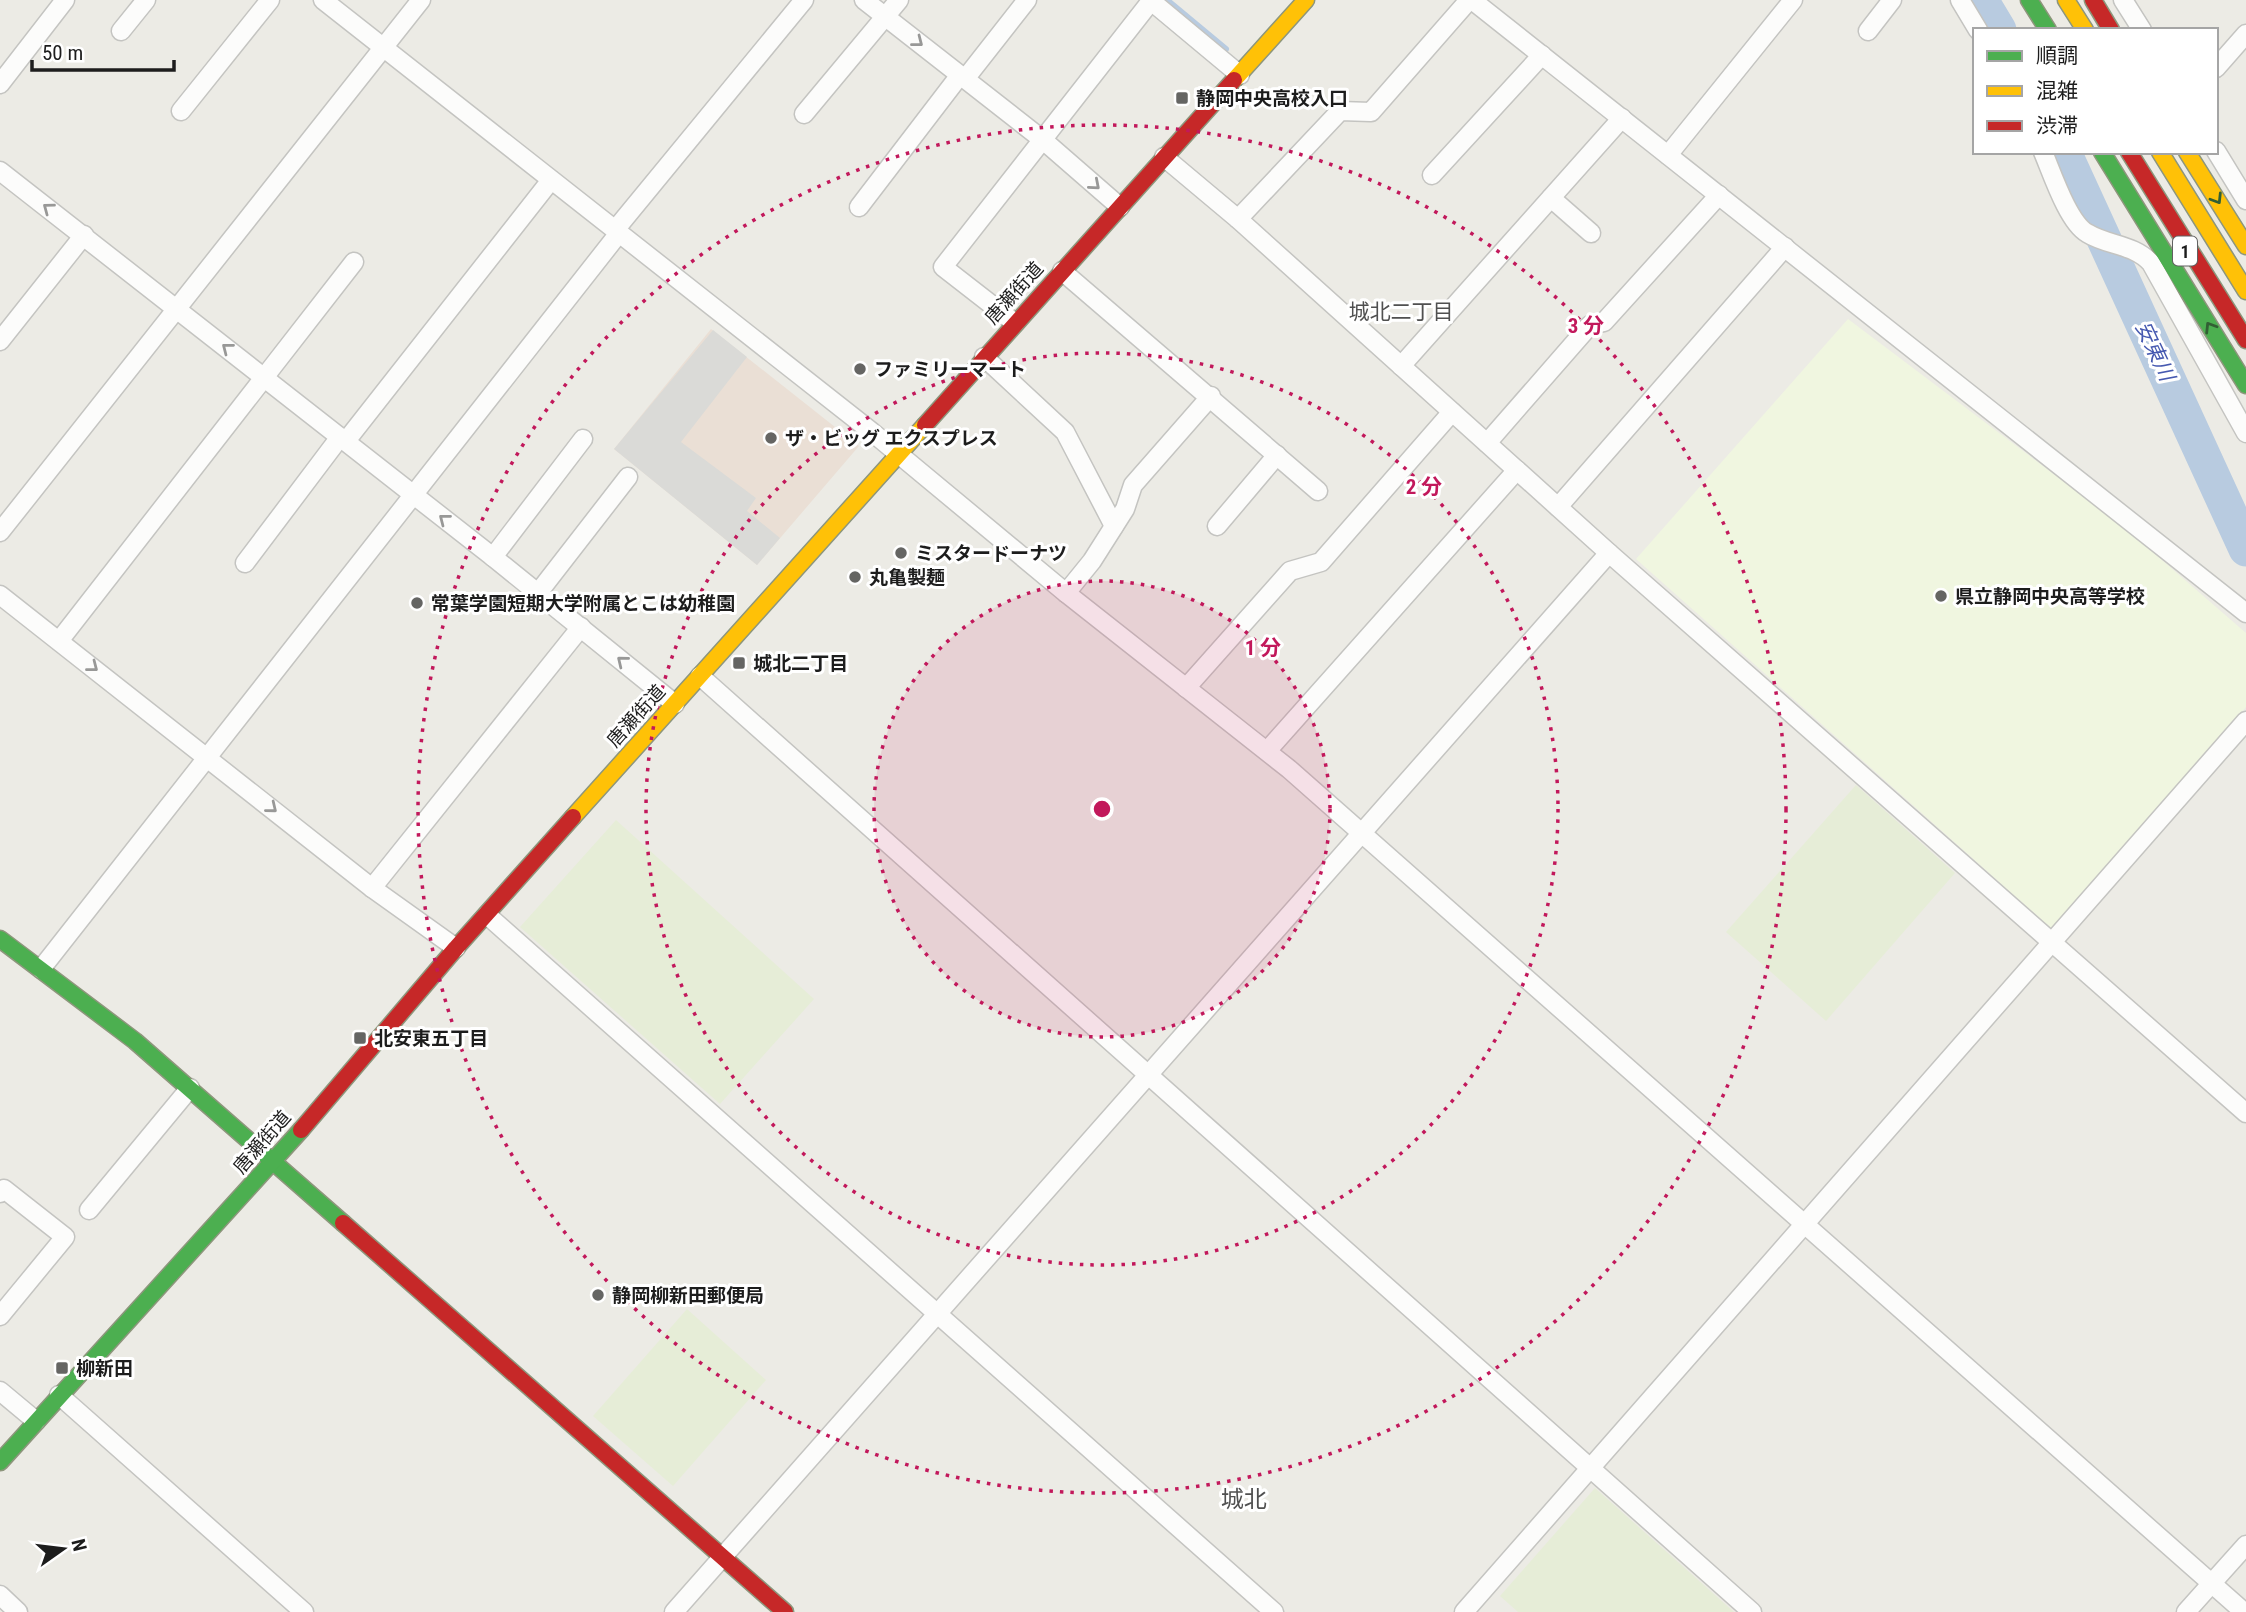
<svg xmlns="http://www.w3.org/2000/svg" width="2246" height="1612" font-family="'Roboto Condensed','Noto Sans JP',sans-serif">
<rect width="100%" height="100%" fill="#ecebe5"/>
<path fill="#eadfd5" d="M711 329 859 446 757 565 614 449Z"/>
<path fill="#f0f6e0" d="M1848 319 2125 528 2246 633V707L2051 928 1636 559Z"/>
<g fill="#e6edd7">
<path d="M1856 785 1955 873 1826 1021 1726 932Z"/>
<path d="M616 820 814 999 720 1104 520 927Z"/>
<path d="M687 1309 766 1380 673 1486 593 1416Z"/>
<path d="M1595 1488 1734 1612H1518L1500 1596Z"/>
</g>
<path fill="#dadad7" d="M713 330 747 357 681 442 756 498 747 511 780 538 757 565 614 449Z"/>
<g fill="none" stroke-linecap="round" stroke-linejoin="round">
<path stroke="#b8cbe0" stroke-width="6" d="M1167 0 1226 49"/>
<g stroke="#b8cbe0" stroke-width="35">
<path d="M1981 0 1999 30"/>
<path d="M2064 152 2246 549"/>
</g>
<g stroke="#c4c4c1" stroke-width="21">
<g id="street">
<path d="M323 0 872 432 1066 593 1289 769 2244 1612"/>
<path d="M864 0 1043 140 1120 207"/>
<path d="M1150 0 1240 75"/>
<path d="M1472 0 2246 613"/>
<path d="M1960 0 1978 30"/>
<path d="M2123 0 2142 30"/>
<path d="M121 31 146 0"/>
<path d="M1868 31 1892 0"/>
<path d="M2216 68 2246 34"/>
<path d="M965 79 1027 0"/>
<path d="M0 84 65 0"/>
<path d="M181 111 270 0"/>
<path d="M804 114 899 0"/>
<path d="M2216 151 2246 200"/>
<path d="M2043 152C2052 173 2068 222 2087 233 2108 246 2134 244 2151 263L2246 433"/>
<path d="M1668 155 1793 0"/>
<path d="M1164 157 1238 219 1609 553 2246 1113"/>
<path d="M0 171 493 557 675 704"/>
<path d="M1432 175 1542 55"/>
<path d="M1551 198 1591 233"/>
<path d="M859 207 960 75"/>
<path d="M1238 219 1340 111 1371 112 1469 0"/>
<path d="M615 230 804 0"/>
<path d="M1062 271 1318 491"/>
<path d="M1015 323 943 267 1151 1"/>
<path d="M0 341 84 235"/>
<path d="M984 357 1065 432 1114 526"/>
<path d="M1401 366 1622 118"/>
<path d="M346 441 551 180"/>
<path d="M1487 443 1590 325 1604 322 1719 195"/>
<path d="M1558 507 1785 247"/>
<path d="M1217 526 1277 455"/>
<path d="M0 532 421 0"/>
<path d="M493 557 583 439"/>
<path d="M245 563 340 437"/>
<path d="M538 593 628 477"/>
<path d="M1066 593 1092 561 1125 509 1133 485 1211 396"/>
<path d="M0 595 372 888 456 948"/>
<path d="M59 641 354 262"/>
<path d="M700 676 1752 1612"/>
<path d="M1186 688 1290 571 1321 562 1452 412"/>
<path d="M1267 751 1517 470"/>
<path d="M372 888 581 627"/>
<path d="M487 915 1274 1612"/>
<path d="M41 969 619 233"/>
<path d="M0 1193 4 1189 65 1237 0 1316"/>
<path d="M89 1210 190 1088"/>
<path d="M0 1391 36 1421"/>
<path d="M59 1395 304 1612"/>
<path d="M0 1595 18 1612"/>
<path d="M674 1612 1609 553"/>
<path d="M1464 1612 2246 721"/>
<path d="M2186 1612 2246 1545"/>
</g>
</g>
<g stroke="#8d967c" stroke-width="19">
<g id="fast">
<path d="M2029 0 2048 30"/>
<path d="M2102 152 2246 385"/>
<path d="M0 939 135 1041 343 1223"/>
<path d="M0 1462 301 1130"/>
</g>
</g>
<g stroke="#8d967c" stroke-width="19">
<g id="slow">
<path d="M2066 0 2085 30"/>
<path d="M1234 80 1306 0"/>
<path d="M2160 152 2246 291"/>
<path d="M2187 152 2246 246"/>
<path d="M573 817 925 425"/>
</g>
</g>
<g stroke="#8d967c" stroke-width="19">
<g id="jam">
<path d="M2093 0 2111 30"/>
<path d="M2129 152 2246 340"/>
<path d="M925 425 1234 80"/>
<path d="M301 1130 456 948 573 817"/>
<path d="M343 1223 785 1612"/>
</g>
</g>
<use href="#street" stroke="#fcfcfb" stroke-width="18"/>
<use href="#fast" stroke="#4caf50" stroke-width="16"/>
<use href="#slow" stroke="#ffc107" stroke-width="16"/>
<use href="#jam" stroke="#c62828" stroke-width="16"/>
</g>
<defs><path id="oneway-chevron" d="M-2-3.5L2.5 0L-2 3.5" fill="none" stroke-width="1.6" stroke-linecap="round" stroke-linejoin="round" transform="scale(1.75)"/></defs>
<g stroke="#989897">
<use href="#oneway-chevron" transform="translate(918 42) rotate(38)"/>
<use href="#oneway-chevron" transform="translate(1095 185) rotate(41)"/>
<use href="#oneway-chevron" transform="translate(48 208) rotate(-143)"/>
<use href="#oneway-chevron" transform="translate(227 348) rotate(-142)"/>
<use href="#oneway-chevron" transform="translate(444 519) rotate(-142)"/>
<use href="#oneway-chevron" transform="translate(622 661) rotate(-141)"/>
<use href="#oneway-chevron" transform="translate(93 667) rotate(38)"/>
<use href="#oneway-chevron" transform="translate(272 808) rotate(39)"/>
</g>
<g stroke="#325f34">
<use href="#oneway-chevron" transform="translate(2217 199) rotate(58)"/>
<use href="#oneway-chevron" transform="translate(2210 327) rotate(-122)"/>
</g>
<circle cx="1102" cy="809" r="228" fill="#c2185b" fill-opacity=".12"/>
<g fill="none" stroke="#c2185b" stroke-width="3.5" stroke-dasharray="3.5 7">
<circle cx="1102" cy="809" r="228"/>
<circle cx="1102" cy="809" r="456"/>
<circle cx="1102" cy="809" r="684"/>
</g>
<g fill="#656563" stroke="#fff" stroke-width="2.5">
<rect x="1175" y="91" width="14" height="14" rx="3.5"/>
<circle cx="860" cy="369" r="7"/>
<circle cx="771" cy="438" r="7"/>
<circle cx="901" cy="553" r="7"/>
<circle cx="855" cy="577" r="7"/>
<circle cx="1941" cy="596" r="7"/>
<circle cx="417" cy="603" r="7"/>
<rect x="732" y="656" width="14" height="14" rx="3.5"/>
<rect x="353" y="1031" width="14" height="14" rx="3.5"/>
<circle cx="598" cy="1295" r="7"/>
<rect x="55" y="1361" width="14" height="14" rx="3.5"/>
</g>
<g text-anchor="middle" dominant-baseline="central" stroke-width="6" stroke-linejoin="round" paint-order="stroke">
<rect fill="#fff" stroke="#616161" stroke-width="2" x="2173" y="236.5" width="24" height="29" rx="5"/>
<g font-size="18" font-weight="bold" fill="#1d1d1d">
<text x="2185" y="251">1</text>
</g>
<g font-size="19" font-weight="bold" fill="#1d1d1d" stroke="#fff" text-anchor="start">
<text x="1196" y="98">静岡中央高校入口</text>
<text x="874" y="369">ファミリーマート</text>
<text x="785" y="438">ザ・ビッグ エクスプレス</text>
<text x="915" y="553">ミスタードーナツ</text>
<text x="869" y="577">丸亀製麺</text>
<text x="1955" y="596">県立静岡中央高等学校</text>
<text x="431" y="603">常葉学園短期大学附属とこは幼稚園</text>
<text x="753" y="663">城北二丁目</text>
<text x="374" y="1038">北安東五丁目</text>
<text x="612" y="1295">静岡柳新田郵便局</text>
<text x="76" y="1368">柳新田</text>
</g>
<g font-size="19" fill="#1d1d1d" stroke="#fff">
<text transform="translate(1014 293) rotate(-48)">唐瀬街道</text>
<text transform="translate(636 716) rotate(-48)">唐瀬街道</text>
<text transform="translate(262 1142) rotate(-49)">唐瀬街道</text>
</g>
<g font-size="21" fill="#505050" stroke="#fff">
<text x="1401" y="312">城北二丁目</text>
</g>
<g font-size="21" font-style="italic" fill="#4659b0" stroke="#fff">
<text transform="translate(2155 351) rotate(65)">安東川</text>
</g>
<g font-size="23" fill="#505050" stroke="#fff">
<text x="1244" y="1499">城北</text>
</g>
</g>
<circle cx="1102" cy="809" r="10" fill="#c2185b" stroke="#fff" stroke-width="3.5"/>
<g font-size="21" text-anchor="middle" font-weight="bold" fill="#c2185b" stroke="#fff" stroke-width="6" stroke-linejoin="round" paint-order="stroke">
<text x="1586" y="333">3 分</text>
<text x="1424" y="494">2 分</text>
<text x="1263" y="655">1 分</text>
</g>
<rect x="1973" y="28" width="245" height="126" fill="#ffffff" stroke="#a5a5a5" stroke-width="2"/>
<rect x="1987" y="51" width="35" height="10" fill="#4caf50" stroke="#a5a5a5" stroke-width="2"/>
<text x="2036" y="63" font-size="21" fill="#1d1d1d">順調</text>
<rect x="1987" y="86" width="35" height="10" fill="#ffc107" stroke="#a5a5a5" stroke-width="2"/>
<text x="2036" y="98" font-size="21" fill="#1d1d1d">混雑</text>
<rect x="1987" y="121" width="35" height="10" fill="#c62828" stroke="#a5a5a5" stroke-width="2"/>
<text x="2036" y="133" font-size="21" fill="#1d1d1d">渋滞</text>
<g transform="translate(63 1549) rotate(76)" stroke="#ffffff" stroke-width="5" paint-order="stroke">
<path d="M0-5L12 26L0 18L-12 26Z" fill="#1d1d1d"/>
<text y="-10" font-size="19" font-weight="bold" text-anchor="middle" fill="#1d1d1d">N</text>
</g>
<path d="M32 60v10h142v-10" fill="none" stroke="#1d1d1d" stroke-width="3.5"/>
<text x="42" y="60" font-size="21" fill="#1d1d1d" stroke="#ffffff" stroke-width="5" paint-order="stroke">50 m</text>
</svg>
